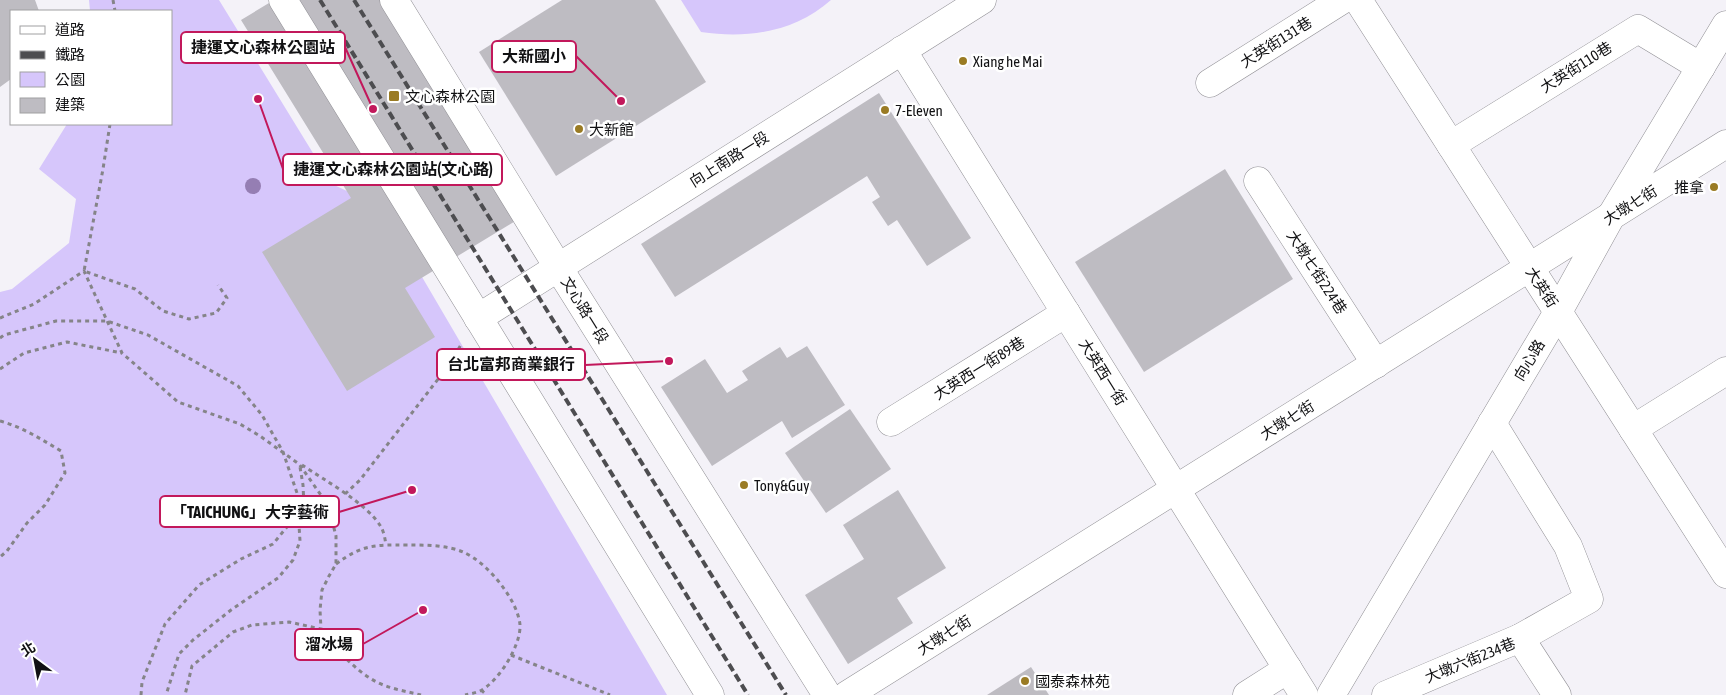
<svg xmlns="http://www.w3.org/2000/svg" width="1726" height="695" font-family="'Asap Condensed','Noto Sans TC',sans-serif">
<rect width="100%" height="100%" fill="#f4f2f8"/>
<g fill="#d6c6fb">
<path d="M89 0H219L332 184 381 207 667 695H0V292L12 289 69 243 76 199 39 169 67 124H171V11H90Z"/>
<path d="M681 0H831C795 32 748 39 701 32Z"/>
</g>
<g fill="#bebcc2">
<path d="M0 0H35L39 11H11V79L0 87Z"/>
<path d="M274 0H382L517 220 405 288 435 337 347 391 262 252 351 198 241 20Z"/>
<path d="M562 0H655L706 82 556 176 479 52Z"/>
<path d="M879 93 971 238 927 266 897 220 888 226 872 202 880 197 867 176 675 297 641 244Z"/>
<path d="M1225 169 1293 279 1144 372 1075 262Z"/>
<path d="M807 346 845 405 792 438 782 421 712 466 661 387 705 359 727 393 748 380 742 371 780 347 787 358Z"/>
<path d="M850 409 891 469 826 513 785 453Z"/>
<path d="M898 490 946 568 897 598 913 623 848 664 805 595 864 559 843 525Z"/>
<path d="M1031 667 1049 695H987Z"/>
</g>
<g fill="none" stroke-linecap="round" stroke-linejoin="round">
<g stroke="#908f94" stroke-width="29">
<g id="minor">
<path d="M1358 0 1726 574"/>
<path d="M902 50 1304 695"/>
<path d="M1210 83 1342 0"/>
<path d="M1451 145 1638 29 1701 67"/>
<path d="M1258 181 1376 364"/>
<path d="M478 318 982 0"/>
<path d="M891 422 1066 313"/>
<path d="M1492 423 1568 546 1589 599 1520 638"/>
<path d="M1633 429 1726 371"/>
<path d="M847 695 1726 144"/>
<path d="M1247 695 1288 669"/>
<path d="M1331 695 1558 312 1610 218 1726 25"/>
<path d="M1386 695 1520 638 1557 695"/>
</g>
</g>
<g stroke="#908f94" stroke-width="29">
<g id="major">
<path d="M283 0 710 695"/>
<path d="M394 0 558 267 827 695"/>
</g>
</g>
<g stroke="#858488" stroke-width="3" stroke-dasharray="4 4" stroke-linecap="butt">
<path d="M113 0 115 11"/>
<path d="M110 124 103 169 84 271 135 289 163 311 189 319 216 313 227 298 218 285"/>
<path d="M0 318 34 304 84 271 122 353 178 402 240 424 260 436 299 464 328 505 336 536V564L329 576 322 590 320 610 321 629 289 622 252 625 233 632 192 666 185 695"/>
<path d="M0 338 4 335 56 321H107L148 335 238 386 262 415 283 452 297 493 300 541 293 560 278 578 231 610 193 640 179 654 166 695"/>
<path d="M0 369 24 353 67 342 122 353"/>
<path d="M0 421C22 427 41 439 61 451L65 473 45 505 27 523 7 551 0 557"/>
<path d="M302 465C324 480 368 504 381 527 384 532 385 539 386 545"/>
<path d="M345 494 360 480 449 365 462 343"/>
<path d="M336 564C363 544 375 545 407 545 425 545 447 545 463 552 487 562 518 600 520 625 521 646 498 682 480 691 475 693 470 694 465 695"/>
<path d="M321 629C338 651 360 677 386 686 397 690 409 692 421 695"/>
<path d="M511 655 610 695"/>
<path d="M481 690 487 695"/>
<path d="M141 695 142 682 165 624 199 585 241 559 273 544 304 506 303 485 300 467"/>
</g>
<use href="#minor" stroke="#fff" stroke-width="28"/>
<use href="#major" stroke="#fff" stroke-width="28"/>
<g stroke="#4d4d50" stroke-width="4" stroke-dasharray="8 4" stroke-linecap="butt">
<path d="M320 0 748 695"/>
<path d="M354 0 786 695"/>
</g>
</g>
<circle fill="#957eb3" cx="253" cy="186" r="8"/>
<g fill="#9a7b24" stroke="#fff" stroke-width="2">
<circle cx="963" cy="61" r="5"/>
<rect x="388" y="90" width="12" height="12" rx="2.5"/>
<circle cx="885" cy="110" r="5"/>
<circle cx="579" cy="129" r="5"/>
<circle cx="1714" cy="187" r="5"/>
<circle cx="744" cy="485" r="5"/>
<circle cx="1025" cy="681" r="5"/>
</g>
<g text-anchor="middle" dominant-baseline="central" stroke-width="5" stroke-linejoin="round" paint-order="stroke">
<g font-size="15" fill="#111113" stroke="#fff">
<text transform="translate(1276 42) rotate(-32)">大英街131巷</text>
<text transform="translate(1576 67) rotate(-32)">大英街110巷</text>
<text transform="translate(729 159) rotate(-32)">向上南路一段</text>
<text transform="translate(1630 205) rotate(-32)">大墩七街</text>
<text transform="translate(1317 272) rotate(57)">大墩七街224巷</text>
<text transform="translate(1542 287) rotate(57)">大英街</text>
<text transform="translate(585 310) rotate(58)">文心路一段</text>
<text transform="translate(1529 360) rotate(-59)">向心路</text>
<text transform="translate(979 368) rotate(-32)">大英西一街89巷</text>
<text transform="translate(1103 372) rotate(58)">大英西一街</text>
<text transform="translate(1287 420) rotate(-32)">大墩七街</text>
<text transform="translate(944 635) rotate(-32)">大墩七街</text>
<text transform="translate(1470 660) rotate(-22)">大墩六街234巷</text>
</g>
<g font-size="15" fill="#111113" stroke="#fff" text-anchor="start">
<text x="973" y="61">Xiang he Mai</text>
<text x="405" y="96">文心森林公園</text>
<text x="895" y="110">7-Eleven</text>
<text x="589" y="129">大新館</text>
<text x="1704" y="187" text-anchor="end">推拿</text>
<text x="754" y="485">Tony&amp;Guy</text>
<text x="1035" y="681">國泰森林苑</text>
</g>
</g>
<path fill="none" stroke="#c2185b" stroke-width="2" d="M373 109L345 47M621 101L576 56M258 99L283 169M669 361L585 365M412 490L339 512M423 610L363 644"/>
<g fill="#c2185b" stroke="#fff" stroke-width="2">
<circle cx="373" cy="109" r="5"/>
<circle cx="621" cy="101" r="5"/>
<circle cx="258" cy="99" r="5"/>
<circle cx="669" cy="361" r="5"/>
<circle cx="412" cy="490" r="5"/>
<circle cx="423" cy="610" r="5"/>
</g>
<g fill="#fff" stroke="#c2185b" stroke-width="2">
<rect x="181" y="32" width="164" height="31" rx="5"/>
<rect x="492" y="41" width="84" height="31" rx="5"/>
<rect x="283" y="154" width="219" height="31" rx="5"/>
<rect x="437" y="349" width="148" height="31" rx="5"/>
<rect x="160" y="496" width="179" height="31" rx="5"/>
<rect x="295" y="629" width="68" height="31" rx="5"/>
</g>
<g font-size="16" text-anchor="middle" font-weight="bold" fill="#111113">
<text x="263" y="53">捷運文心森林公園站</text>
<text x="534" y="62">大新國小</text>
<text x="393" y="175">捷運文心森林公園站(文心路)</text>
<text x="511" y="370">台北富邦商業銀行</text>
<text x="250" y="518">「TAICHUNG」大字藝術</text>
<text x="329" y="650">溜冰場</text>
</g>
<rect x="10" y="10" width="162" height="115" fill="#ffffff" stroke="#a0a0a1"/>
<rect x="20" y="26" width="25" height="8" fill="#ffffff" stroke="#a0a0a1"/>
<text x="55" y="35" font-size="15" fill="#111113">道路</text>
<rect x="20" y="51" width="25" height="8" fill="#4d4d50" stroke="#a0a0a1"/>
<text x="55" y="60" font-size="15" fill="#111113">鐵路</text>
<rect x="20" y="72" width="25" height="15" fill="#d6c6fb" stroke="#a0a0a1"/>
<text x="55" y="85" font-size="15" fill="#111113">公園</text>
<rect x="20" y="98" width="25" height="15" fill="#bebcc2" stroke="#a0a0a1"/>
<text x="55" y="110" font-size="15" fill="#111113">建築</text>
<g transform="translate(35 660) rotate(328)" stroke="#ffffff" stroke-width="4" paint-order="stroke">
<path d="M0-4L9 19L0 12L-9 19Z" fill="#111113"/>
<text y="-8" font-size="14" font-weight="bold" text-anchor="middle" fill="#111113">北</text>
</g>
</svg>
